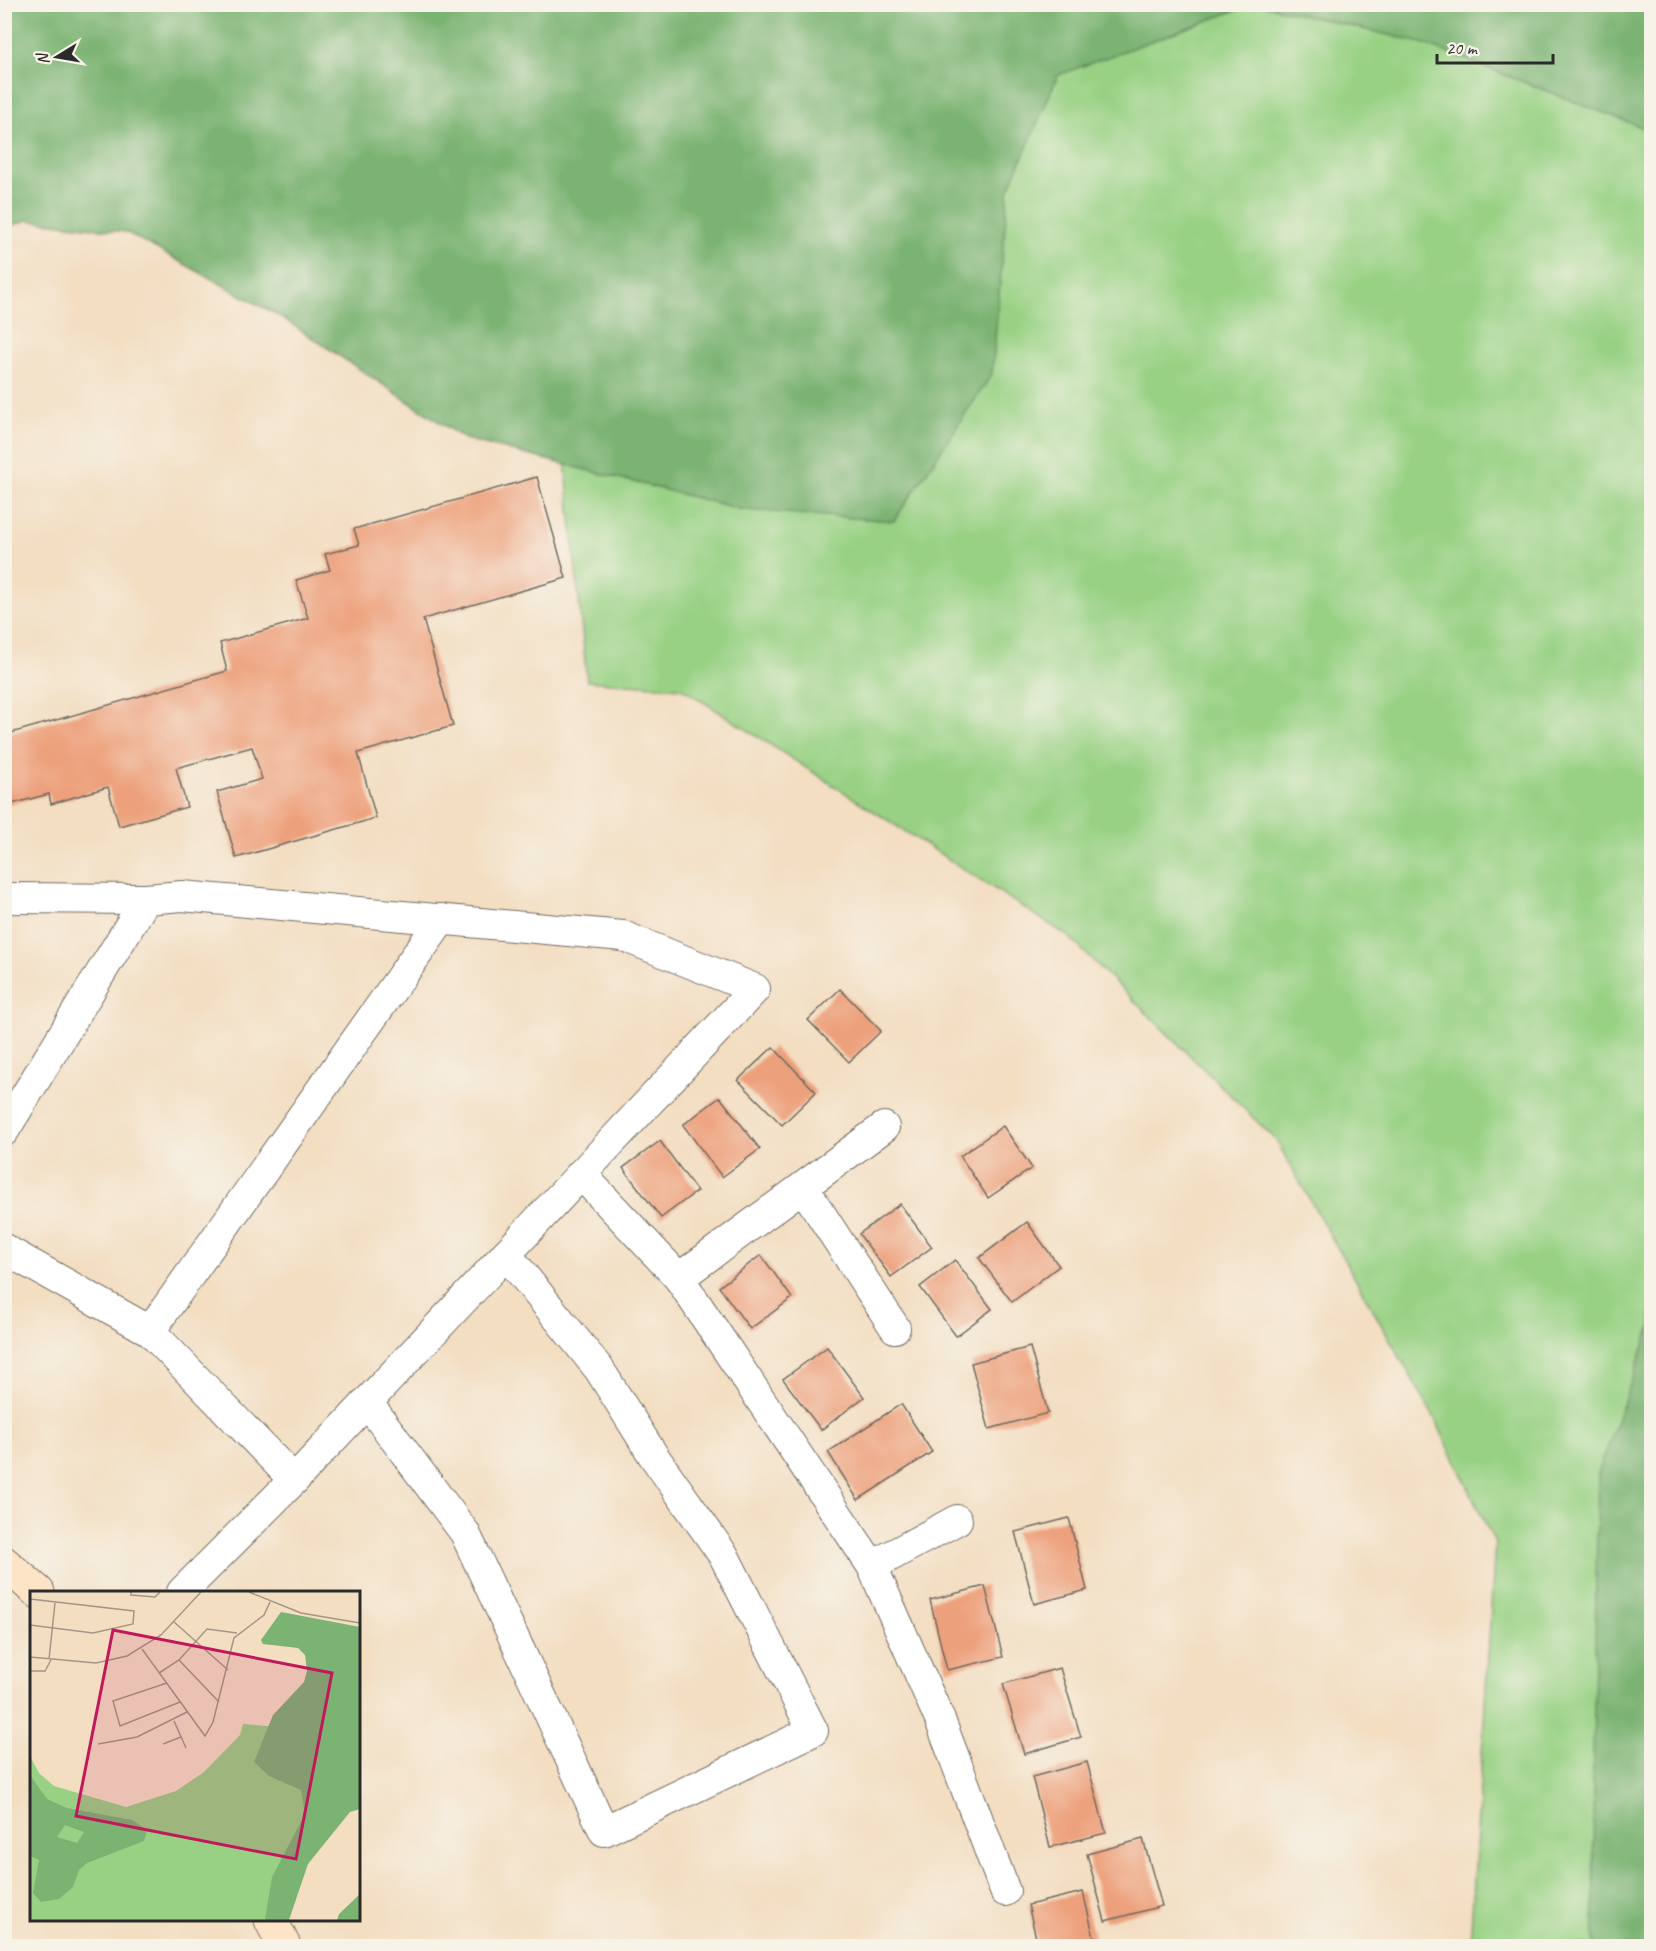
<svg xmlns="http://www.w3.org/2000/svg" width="1656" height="1951" font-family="Caveat,sans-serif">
<rect width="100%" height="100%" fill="#f7f3e8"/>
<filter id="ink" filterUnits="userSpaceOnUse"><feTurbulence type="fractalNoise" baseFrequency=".0167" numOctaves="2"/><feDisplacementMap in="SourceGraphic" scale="12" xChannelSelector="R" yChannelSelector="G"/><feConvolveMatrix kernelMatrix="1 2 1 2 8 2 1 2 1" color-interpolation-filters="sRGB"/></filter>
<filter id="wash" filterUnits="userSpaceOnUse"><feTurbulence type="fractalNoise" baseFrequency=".008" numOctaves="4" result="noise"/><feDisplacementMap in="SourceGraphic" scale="24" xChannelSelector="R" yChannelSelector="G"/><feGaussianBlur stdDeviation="1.35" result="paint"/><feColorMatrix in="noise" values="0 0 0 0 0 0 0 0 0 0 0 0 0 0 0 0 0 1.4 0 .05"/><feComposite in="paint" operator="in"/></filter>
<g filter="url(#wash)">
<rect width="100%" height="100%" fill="#f3dec2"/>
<path fill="#98d184" stroke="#627e58" stroke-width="1.5" d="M1036 5H1651V1946H1470L1495 1543 1434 1417 1276 1140 1068 936 682 688 587 681 557 379Z"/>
<g fill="#7ab372" stroke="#526f4e" stroke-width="1.5">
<path d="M4 5 5 4 1250 5 1058 75 1008 191 992 374 894 521 744 510 465 439 281 317 126 232 28 220 5 228Z"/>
<path d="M1263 5H1651V131L1422 43Z"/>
<path d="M1651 1326V1946H1594L1593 1764 1598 1474Z"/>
</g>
<g id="blocks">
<g fill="#eda07b">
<path d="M537 477 566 578 423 619 453 726 358 753 376 818 236 858 217 792 262 779 252 747 176 768 187 807 119 826 108 787 51 804 49 794 4 806V735L227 671 220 643 308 618 296 580 330 570 325 554 359 545 354 529Z"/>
<path d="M840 989 881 1031 849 1062 808 1020Z"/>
<path d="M773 1047 816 1092 782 1125 738 1080Z"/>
<path d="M720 1097 760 1149 722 1177 683 1125Z"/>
<path d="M1003 1126 1032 1168 988 1198 960 1156Z"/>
<path d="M660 1141 697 1191 661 1218 623 1168Z"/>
<path d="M900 1204 932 1247 891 1277 859 1234Z"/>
<path d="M1027 1222 1059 1266 1012 1302 979 1258Z"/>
<path d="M761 1255 792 1298 750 1329 719 1287Z"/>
<path d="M955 1260 992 1309 956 1336 920 1287Z"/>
<path d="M827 1347 864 1397 821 1430 783 1379Z"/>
<path d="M1030 1347 1048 1413 989 1429 971 1363Z"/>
<path d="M901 1404 932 1452 858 1500 828 1452Z"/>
<path d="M1069 1518 1087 1590 1034 1604 1015 1532Z"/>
<path d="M985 1586 1003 1657 947 1670 930 1600Z"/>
<path d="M1060 1668 1081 1737 1024 1754 1003 1684Z"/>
<path d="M1087 1762 1106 1833 1050 1847 1032 1777Z"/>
<path d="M1143 1839 1162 1906 1105 1921 1087 1854Z"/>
<path d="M1083 1892 1096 1946H1038L1028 1905Z"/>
</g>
</g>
</g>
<g filter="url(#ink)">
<use href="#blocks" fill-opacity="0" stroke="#716a60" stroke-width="1.5"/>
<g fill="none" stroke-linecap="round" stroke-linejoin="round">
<g stroke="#716a60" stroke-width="32">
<g id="street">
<path d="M4 898 146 899 182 896 623 936 755 989 294 1480 182 1592"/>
<path d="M4 1131 146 899"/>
<path d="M581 1174 679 1278 872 1566 940 1720 1005 1891"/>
<path d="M803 1187 895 1328"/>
<path d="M4 1249 150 1331 294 1480"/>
<path d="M679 1278 884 1127"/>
<path d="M150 1331 442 919"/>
<path d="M367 1402 465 1533 604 1831 813 1731 724 1556 653 1455 599 1369 506 1254"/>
<path d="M872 1566 957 1520"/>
</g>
</g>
<g stroke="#716a60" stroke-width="35">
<g id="secondary">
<path d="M4 1563 38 1592"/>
<path d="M271 1920 284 1946"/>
</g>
</g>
<use href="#street" stroke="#fff" stroke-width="30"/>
<use href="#secondary" stroke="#fee4c6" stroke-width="33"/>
</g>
</g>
<g transform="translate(30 1591)">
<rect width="330" height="330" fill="#f3dec2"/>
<path d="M213 133 248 136 274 164 280 261 253 329H0V165L9 182 24 195 96 216 146 200 174 181 210 144Z" fill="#98d184"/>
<path d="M251 21 330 36V218L320 221 278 273 259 329H235L242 286 275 223 271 199 239 185 224 171 243 124 274 91 277 80 275 64 268 57 233 53 231 49ZM0 184 17 208 37 217 102 229 117 239 114 250 57 272 49 279 43 296 29 308 11 311 3 302 9 269 0 265ZM35 234 54 241 47 252 27 246ZM330 303V329H307L309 323Z" fill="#7ab372" fill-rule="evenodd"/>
<path fill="none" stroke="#a39686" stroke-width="1.5" d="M101 1V4L125 6 130 1M219 1 271 22 330 32M0 8 104 20 103 33 63 42 0 34M144 31 198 79M112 58 175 145 183 131 204 47 234 24 240 11M0 66 66 72 97 65 131 44 171 1M19 68 25 12M149 69 189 111M0 80H15L21 69M129 82 149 69 177 38 207 42M137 92 83 110 90 135 150 111M144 130 156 157M68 153 107 146 157 121M133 153 151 146"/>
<path fill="#c2185b" fill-opacity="0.15" stroke="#c2185b" stroke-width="3" d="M83 39 302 82 266 268 46 225Z"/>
<rect width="330" height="330" fill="none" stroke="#2b2b2b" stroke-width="3"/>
</g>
<rect width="1656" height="1951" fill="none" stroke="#f7f3e8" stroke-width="24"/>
<g transform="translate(57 57) rotate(259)" stroke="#f7f3e8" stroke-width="4.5" paint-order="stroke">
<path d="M0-4.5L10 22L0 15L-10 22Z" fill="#2b2b2b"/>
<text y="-9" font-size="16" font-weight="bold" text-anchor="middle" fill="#2b2b2b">N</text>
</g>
<path d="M1437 54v9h116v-9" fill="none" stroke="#2b2b2b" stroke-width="3"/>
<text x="1446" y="54" font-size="18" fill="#2b2b2b" stroke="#f7f3e8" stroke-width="4.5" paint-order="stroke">20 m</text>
</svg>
